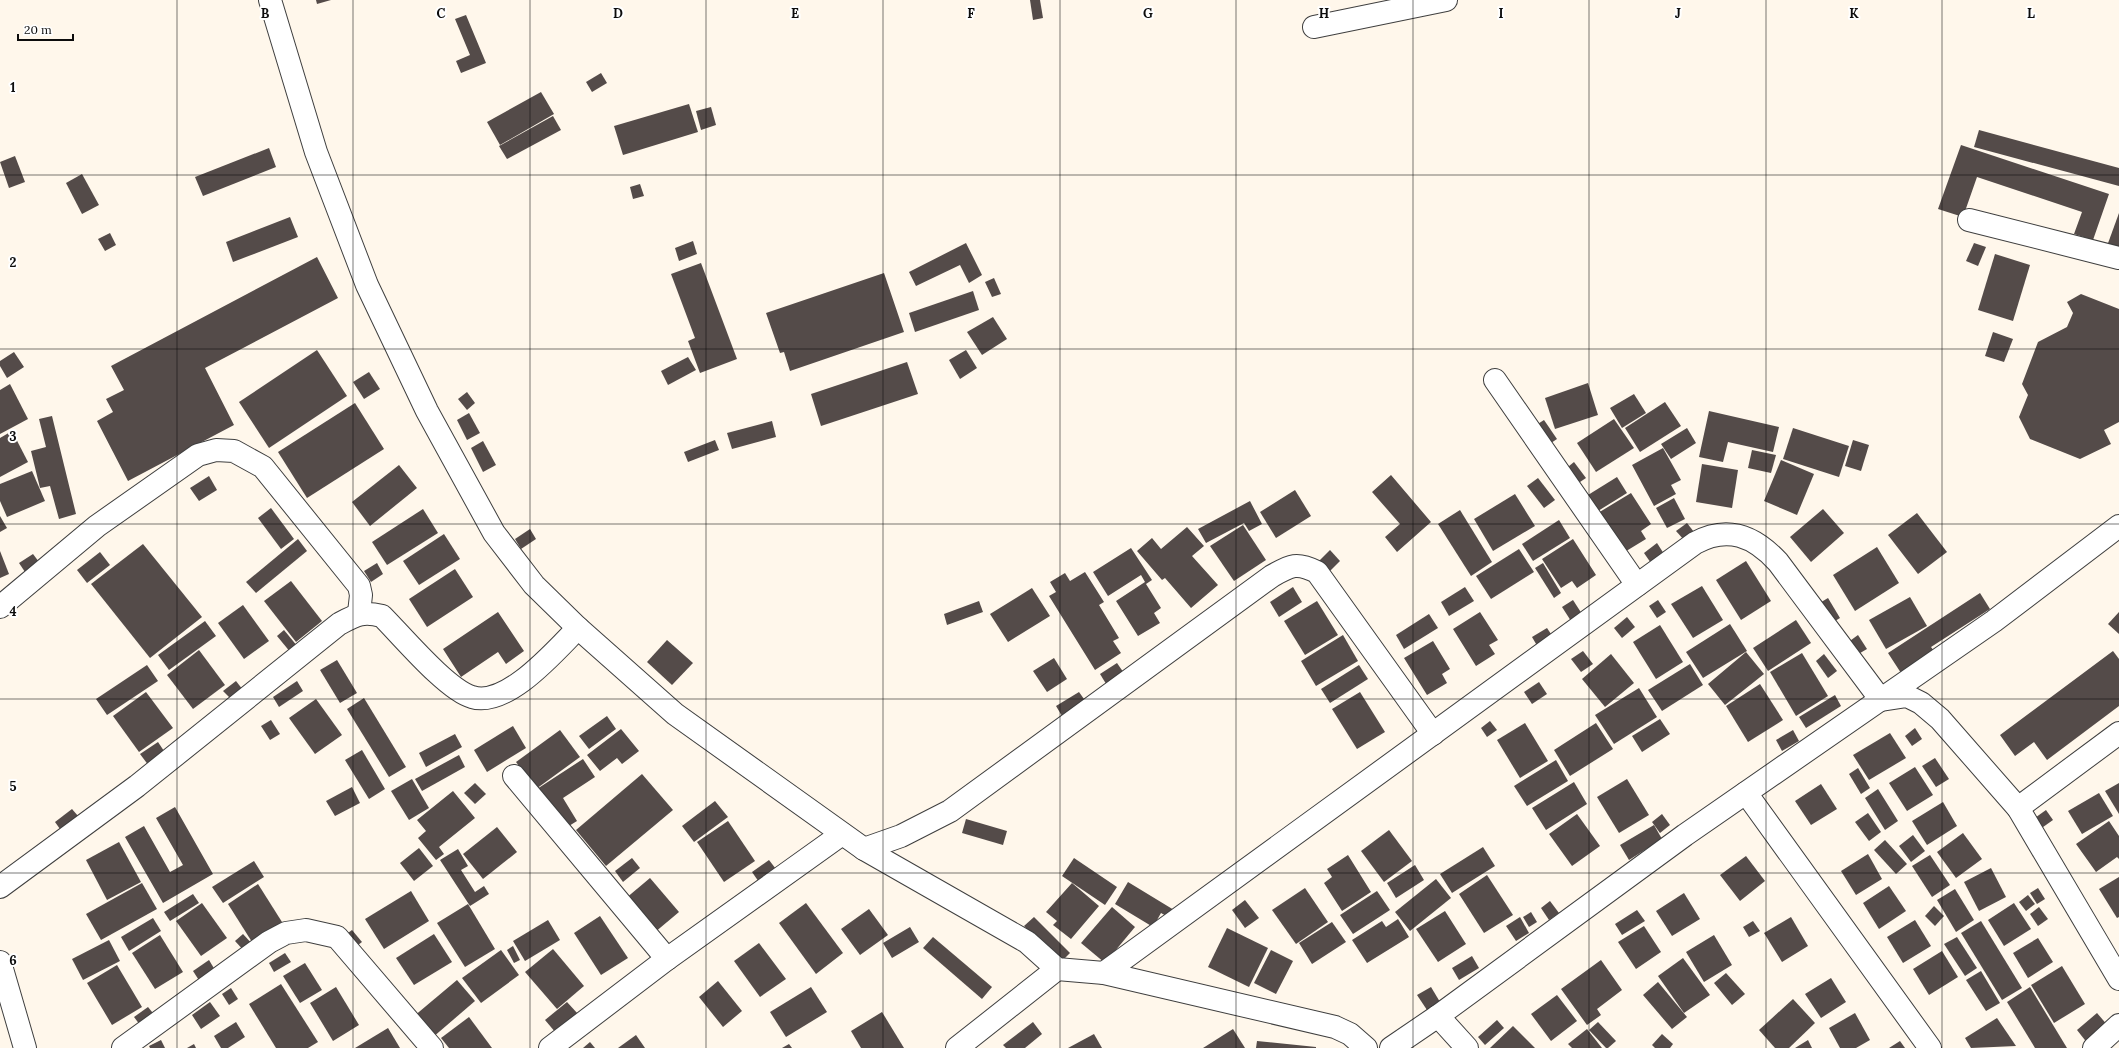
<svg xmlns="http://www.w3.org/2000/svg" width="2119" height="1048" font-family="Lora,serif">
<rect width="100%" height="100%" fill="#fff7eb"/>
<g fill="#544b49">
<path d="M316 0H331L317 4Z"/>
<path d="M1030 0H1040L1043 18 1033 20Z"/>
<path d="M466 15 486 63 461 73 456 61 470 55 455 19Z"/>
<path d="M601 73 607 83 592 92 586 82Z"/>
<path d="M541 92 554 114 500 145 487 122Z"/>
<path d="M689 104 698 132 623 155 614 126Z"/>
<path d="M711 107 716 125 701 130 696 111Z"/>
<path d="M553 116 561 130 507 159 499 146Z"/>
<path d="M1979 130 2119 168V186L1974 147Z"/>
<path d="M1961 145 2109 194 2093 240 2074 234 2082 212 1977 177 1963 217 1938 209Z"/>
<path d="M269 148 276 167 203 196 195 177Z"/>
<path d="M15 156 25 182 9 188 0 162Z"/>
<path d="M82 174 99 205 82 214 66 183Z"/>
<path d="M640 184 644 196 633 199 630 187Z"/>
<path d="M2119 213V250L2107 246Z"/>
<path d="M290 217 298 237 233 262 226 242Z"/>
<path d="M110 233 116 245 105 251 98 239Z"/>
<path d="M693 241 697 254 679 261 675 248Z"/>
<path d="M966 243 982 275 969 283 960 265 916 286 909 272Z"/>
<path d="M1974 243 1986 247 1978 266 1966 261Z"/>
<path d="M1995 254 2030 265 2013 321 1978 310Z"/>
<path d="M317 257 338 298 205 368 234 425 128 481 97 421 113 412 106 399 124 390 111 366Z"/>
<path d="M701 263 737 359 700 373 688 341 695 338 671 274Z"/>
<path d="M884 273 904 332 790 371 784 352 780 353 766 313Z"/>
<path d="M994 278 1001 294 992 297 985 282Z"/>
<path d="M973 291 979 310 915 332 909 313Z"/>
<path d="M2081 294 2119 309V422L2104 430 2111 444 2080 459 2030 439 2019 417 2028 395 2022 384 2038 342 2067 327 2073 313 2067 302Z"/>
<path d="M993 317 1007 339 982 355 967 332Z"/>
<path d="M1993 332 2013 339 2004 362 1985 356Z"/>
<path d="M317 350 347 396 269 448 239 402Z"/>
<path d="M966 350 977 368 960 379 949 360Z"/>
<path d="M14 352 24 367 7 378 0 366V361Z"/>
<path d="M688 357 696 370 668 385 661 371Z"/>
<path d="M907 362 918 394 821 426 811 394Z"/>
<path d="M369 372 380 389 364 399 353 382Z"/>
<path d="M1588 383 1598 415 1555 429 1545 398Z"/>
<path d="M10 384 28 419 0 434V390Z"/>
<path d="M467 392 475 403 467 410 458 399Z"/>
<path d="M1634 394 1646 413 1622 428 1610 408Z"/>
<path d="M1665 402 1681 426 1640 452 1625 428Z"/>
<path d="M355 403 384 449 307 498 278 452Z"/>
<path d="M1709 411 1779 427 1773 452 1728 442 1723 462 1699 457Z"/>
<path d="M469 413 480 433 467 440 457 420Z"/>
<path d="M52 416 76 514 59 519 50 486 40 488 31 451 46 447 39 419Z"/>
<path d="M1614 419 1634 448 1596 472 1577 443Z"/>
<path d="M1544 420 1557 439 1545 447 1533 427Z"/>
<path d="M772 421 776 437 732 449 727 433Z"/>
<path d="M1687 428 1696 443 1671 459 1661 444Z"/>
<path d="M1793 428 1849 446 1839 477 1783 459Z"/>
<path d="M12 431 28 462 0 477V438Z"/>
<path d="M715 440 719 450 688 462 684 452Z"/>
<path d="M1853 440 1869 445 1861 471 1845 466Z"/>
<path d="M483 441 496 465 483 472 471 448Z"/>
<path d="M1663 448 1681 480 1671 485 1676 494 1654 506 1632 465Z"/>
<path d="M1752 450 1776 455 1771 473 1748 468Z"/>
<path d="M1781 460 1814 474 1797 515 1764 501Z"/>
<path d="M1574 462 1586 478 1574 486 1563 471Z"/>
<path d="M1702 464 1738 470 1732 508 1696 502Z"/>
<path d="M399 465 417 488 370 526 352 502Z"/>
<path d="M32 471 45 501 7 517 0 501V484Z"/>
<path d="M1391 475 1431 522 1397 552 1385 537 1400 524 1372 492Z"/>
<path d="M209 476 217 490 199 501 190 488Z"/>
<path d="M1617 477 1627 493 1598 511 1588 495Z"/>
<path d="M1538 478 1555 500 1544 508 1527 486Z"/>
<path d="M1295 490 1311 516 1276 538 1260 512Z"/>
<path d="M1631 493 1651 524 1641 531 1646 539 1623 553 1598 513Z"/>
<path d="M1515 494 1535 526 1493 551 1474 519Z"/>
<path d="M1674 498 1685 519 1667 528 1656 508Z"/>
<path d="M1250 501 1262 524 1249 531 1244 523 1206 543 1198 529Z"/>
<path d="M271 508 294 539 281 549 258 518Z"/>
<path d="M423 509 438 533 387 565 372 542Z"/>
<path d="M1823 509 1844 533 1811 562 1790 537Z"/>
<path d="M1460 510 1492 562 1471 576 1438 524Z"/>
<path d="M1917 513 1947 552 1918 574 1888 535Z"/>
<path d="M0 516 7 528 0 532Z"/>
<path d="M1559 520 1570 538 1533 561 1522 544Z"/>
<path d="M1687 523 1694 532 1684 540 1676 531Z"/>
<path d="M1243 525 1266 560 1234 581 1210 546Z"/>
<path d="M1187 527 1204 546 1192 556 1218 585 1191 608 1165 578 1162 580 1137 551 1152 538 1161 549Z"/>
<path d="M530 529 536 539 521 549 515 539Z"/>
<path d="M444 534 460 559 419 585 403 561Z"/>
<path d="M298 539 307 551 256 593 246 582Z"/>
<path d="M1573 539 1596 575 1577 588 1572 581 1561 588 1542 559Z"/>
<path d="M1657 543 1666 557 1653 566 1644 553Z"/>
<path d="M143 544 202 617 150 658 91 584Z"/>
<path d="M1877 547 1899 583 1855 611 1833 575Z"/>
<path d="M1131 548 1152 580 1146 584 1161 608 1154 613 1160 623 1138 636 1116 601 1145 582 1141 575 1108 596 1093 572Z"/>
<path d="M1519 549 1534 572 1491 599 1476 576Z"/>
<path d="M1330 550 1340 561 1329 572 1319 561Z"/>
<path d="M0 551 9 574 0 578Z"/>
<path d="M100 552 110 565 87 583 77 570Z"/>
<path d="M33 554 42 566 27 575 19 563Z"/>
<path d="M1746 561 1771 601 1741 620 1716 580Z"/>
<path d="M377 563 383 574 371 582 364 571Z"/>
<path d="M1543 563 1561 593 1554 598 1535 568Z"/>
<path d="M455 569 473 597 427 627 409 599Z"/>
<path d="M1085 572 1104 602 1099 605 1119 638 1113 641 1121 653 1095 670 1049 596 1056 592 1050 582 1065 573 1070 581Z"/>
<path d="M291 581 322 621 296 642 264 601Z"/>
<path d="M1702 586 1723 620 1693 638 1671 604Z"/>
<path d="M1293 587 1302 602 1279 617 1270 602Z"/>
<path d="M1465 587 1474 601 1449 616 1441 602Z"/>
<path d="M1032 588 1050 616 1008 642 990 614Z"/>
<path d="M1980 593 1990 609 1931 647 1934 651 1901 673 1888 653Z"/>
<path d="M1910 597 1927 626 1886 649 1869 620Z"/>
<path d="M1828 598 1840 618 1830 624 1818 604Z"/>
<path d="M1573 600 1582 614 1571 621 1562 607Z"/>
<path d="M1658 600 1666 612 1657 618 1649 606Z"/>
<path d="M979 601 983 612 947 625 944 614Z"/>
<path d="M1317 601 1338 635 1305 655 1284 621Z"/>
<path d="M243 605 269 641 244 659 218 623Z"/>
<path d="M498 612 524 651 506 664 498 652 461 677 443 649Z"/>
<path d="M1480 612 1498 640 1489 645 1495 654 1476 666 1453 629Z"/>
<path d="M2119 612V634L2108 624Z"/>
<path d="M1429 614 1438 628 1404 649 1396 635Z"/>
<path d="M1627 617 1635 627 1622 638 1614 628Z"/>
<path d="M1796 620 1811 643 1768 671 1753 648Z"/>
<path d="M205 621 216 636 169 670 158 655Z"/>
<path d="M1730 624 1747 651 1703 678 1686 652Z"/>
<path d="M1660 625 1683 662 1656 679 1633 642Z"/>
<path d="M1547 628 1555 640 1539 649 1532 637Z"/>
<path d="M284 630 298 647 291 653 277 636Z"/>
<path d="M1343 635 1358 661 1316 686 1301 661Z"/>
<path d="M1858 635 1867 649 1855 656 1847 643Z"/>
<path d="M667 640 693 663 672 685 647 662Z"/>
<path d="M1433 641 1450 669 1442 674 1447 683 1427 695 1404 658Z"/>
<path d="M199 650 225 685 193 709 167 675Z"/>
<path d="M1583 651 1593 664 1581 672 1571 659Z"/>
<path d="M2113 651 2119 659V706L2047 760 2034 742 2015 756 2000 735Z"/>
<path d="M1746 652 1764 674 1725 705 1708 684Z"/>
<path d="M1802 653 1828 696 1796 716 1770 672Z"/>
<path d="M1611 654 1634 683 1605 707 1582 679Z"/>
<path d="M1824 654 1837 671 1828 678 1816 661Z"/>
<path d="M1054 658 1067 679 1047 692 1033 671Z"/>
<path d="M337 660 357 693 340 703 320 670Z"/>
<path d="M1117 663 1126 676 1108 687 1100 674Z"/>
<path d="M1690 664 1703 685 1662 711 1648 690Z"/>
<path d="M147 665 158 681 107 715 96 699Z"/>
<path d="M1359 665 1368 679 1330 703 1321 689Z"/>
<path d="M236 681 243 690 232 700 223 691Z"/>
<path d="M297 681 303 691 279 707 273 697Z"/>
<path d="M1539 682 1547 694 1532 704 1524 692Z"/>
<path d="M1760 684 1783 720 1748 742 1726 706Z"/>
<path d="M1639 688 1657 717 1614 744 1595 715Z"/>
<path d="M146 692 173 728 139 752 113 716Z"/>
<path d="M1079 692 1089 706 1065 721 1056 706Z"/>
<path d="M1360 692 1385 732 1357 749 1332 709Z"/>
<path d="M1835 695 1841 706 1806 728 1799 717Z"/>
<path d="M364 698 406 767 389 777 347 709Z"/>
<path d="M316 699 342 735 315 754 289 718Z"/>
<path d="M607 716 616 729 589 749 579 736Z"/>
<path d="M1660 719 1670 734 1642 752 1632 736Z"/>
<path d="M271 720 280 734 270 740 261 726Z"/>
<path d="M1490 721 1497 730 1487 737 1481 728Z"/>
<path d="M1525 723 1548 761 1520 778 1497 740Z"/>
<path d="M1596 723 1613 749 1570 776 1554 750Z"/>
<path d="M513 726 526 748 487 772 474 750Z"/>
<path d="M1915 728 1922 739 1912 746 1905 736Z"/>
<path d="M621 729 639 751 622 764 617 758 600 771 587 755Z"/>
<path d="M560 730 580 757 536 789 516 762Z"/>
<path d="M1793 730 1799 741 1782 751 1776 740Z"/>
<path d="M1890 733 1906 758 1869 780 1853 755Z"/>
<path d="M455 734 462 747 426 767 419 753Z"/>
<path d="M158 742 166 754 149 766 140 754Z"/>
<path d="M362 750 385 789 369 799 345 760Z"/>
<path d="M459 755 465 767 422 791 415 779Z"/>
<path d="M1935 758 1949 779 1936 787 1922 766Z"/>
<path d="M583 759 595 777 563 798 577 821 564 829 537 789Z"/>
<path d="M1556 760 1568 781 1527 806 1514 786Z"/>
<path d="M1915 767 1933 795 1907 811 1889 783Z"/>
<path d="M1858 768 1870 788 1861 794 1849 774Z"/>
<path d="M642 774 673 810 606 866 576 830Z"/>
<path d="M412 779 429 808 409 820 391 791Z"/>
<path d="M1627 779 1649 815 1619 833 1597 797Z"/>
<path d="M1574 782 1587 804 1546 830 1532 808Z"/>
<path d="M475 783 486 794 475 804 464 793Z"/>
<path d="M2119 783V814L2105 791Z"/>
<path d="M1821 784 1837 809 1811 825 1795 801Z"/>
<path d="M352 787 360 803 335 816 326 801Z"/>
<path d="M1878 789 1898 821 1885 830 1865 798Z"/>
<path d="M453 791 475 818 439 847 444 854 436 860 418 838 426 831 417 820Z"/>
<path d="M2099 793 2113 816 2082 834 2068 811Z"/>
<path d="M715 801 728 817 694 842 682 826Z"/>
<path d="M1943 802 1957 826 1927 845 1912 821Z"/>
<path d="M175 807 213 874 163 903 125 837 144 826 170 872 183 865 156 818Z"/>
<path d="M72 809 78 816 60 829 55 822Z"/>
<path d="M2046 810 2053 820 2036 832 2029 822Z"/>
<path d="M1868 813 1881 832 1869 841 1855 822Z"/>
<path d="M1577 814 1600 846 1572 866 1549 834Z"/>
<path d="M1662 814 1670 825 1660 833 1652 822Z"/>
<path d="M966 819 1007 831 1003 845 962 833Z"/>
<path d="M728 821 755 861 724 882 697 842Z"/>
<path d="M2109 821 2119 836V859L2117 857 2096 872 2076 844Z"/>
<path d="M1654 825 1662 839 1629 860 1620 845Z"/>
<path d="M497 827 517 852 483 879 463 854Z"/>
<path d="M1389 830 1412 861 1384 882 1361 851Z"/>
<path d="M1963 833 1982 859 1956 878 1937 852Z"/>
<path d="M1913 835 1925 851 1911 862 1899 846Z"/>
<path d="M1885 840 1907 864 1896 874 1874 850Z"/>
<path d="M119 842 141 882 107 900 86 860Z"/>
<path d="M1483 847 1495 866 1452 893 1440 874Z"/>
<path d="M419 848 433 866 414 881 400 863Z"/>
<path d="M458 849 468 866 461 870 475 892 484 886 489 894 470 906 440 860Z"/>
<path d="M1868 854 1882 879 1856 895 1841 871Z"/>
<path d="M1348 855 1371 892 1342 911 1324 883 1332 877 1327 869Z"/>
<path d="M1930 855 1950 885 1932 897 1912 866Z"/>
<path d="M1746 856 1765 881 1740 901 1720 875Z"/>
<path d="M632 858 640 868 623 882 615 871Z"/>
<path d="M1074 858 1117 887 1105 905 1062 876Z"/>
<path d="M769 860 779 873 761 885 752 872Z"/>
<path d="M254 861 264 877 223 903 212 887Z"/>
<path d="M1415 865 1424 880 1396 898 1387 883Z"/>
<path d="M1991 868 2006 897 1979 911 1964 882Z"/>
<path d="M1487 875 1513 915 1484 933 1459 894Z"/>
<path d="M2119 877V917L2117 918 2099 889Z"/>
<path d="M650 878 679 912 654 933 625 899Z"/>
<path d="M1436 879 1451 898 1410 931 1395 912Z"/>
<path d="M1128 882 1174 910 1170 918 1161 913 1153 927 1115 904Z"/>
<path d="M142 883 157 909 101 940 86 914Z"/>
<path d="M1072 883 1099 906 1071 939 1053 925 1057 921 1046 912Z"/>
<path d="M258 884 282 922 252 942 228 904Z"/>
<path d="M1889 886 1906 911 1879 929 1863 903Z"/>
<path d="M1305 888 1328 922 1296 944 1272 910Z"/>
<path d="M2038 888 2045 899 2037 904 2030 893Z"/>
<path d="M1955 889 1974 920 1956 932 1937 900Z"/>
<path d="M411 891 429 921 384 949 365 919Z"/>
<path d="M1377 891 1390 910 1353 934 1340 915Z"/>
<path d="M1684 893 1700 919 1672 936 1656 911Z"/>
<path d="M193 894 199 903 170 921 164 912Z"/>
<path d="M2028 895 2035 904 2026 911 2019 902Z"/>
<path d="M1245 900 1259 918 1245 928 1232 910Z"/>
<path d="M1550 901 1559 913 1549 920 1541 908Z"/>
<path d="M202 903 227 938 201 956 176 921Z"/>
<path d="M806 903 843 953 816 974 779 923Z"/>
<path d="M2014 903 2031 929 2004 946 1988 920Z"/>
<path d="M468 904 495 949 465 967 437 923Z"/>
<path d="M1934 906 1944 916 1935 926 1925 916Z"/>
<path d="M1112 907 1135 927 1105 963 1081 943Z"/>
<path d="M2039 907 2048 919 2038 926 2030 914Z"/>
<path d="M869 909 888 935 860 955 841 929Z"/>
<path d="M1637 910 1645 921 1622 935 1615 924Z"/>
<path d="M1445 911 1466 944 1438 962 1416 929Z"/>
<path d="M1531 912 1537 922 1529 927 1523 917Z"/>
<path d="M600 916 628 958 601 975 574 933Z"/>
<path d="M1034 917 1070 953 1060 963 1024 926Z"/>
<path d="M1520 917 1529 933 1516 941 1506 926Z"/>
<path d="M1791 917 1808 946 1782 962 1764 933Z"/>
<path d="M153 918 161 931 129 951 121 937Z"/>
<path d="M1398 919 1409 937 1367 963 1352 940 1382 921 1386 927Z"/>
<path d="M548 920 560 940 525 961 513 941Z"/>
<path d="M1915 920 1931 946 1903 963 1887 937Z"/>
<path d="M1753 921 1760 931 1749 937 1743 927Z"/>
<path d="M1981 921 2022 988 2002 1000 1961 933Z"/>
<path d="M1332 922 1346 942 1312 964 1299 943Z"/>
<path d="M1644 926 1661 952 1636 969 1618 942Z"/>
<path d="M910 927 919 942 892 958 883 943Z"/>
<path d="M1227 928 1268 948 1249 987 1208 967Z"/>
<path d="M352 930 362 942 350 951 340 939Z"/>
<path d="M243 934 254 946 246 953 235 941Z"/>
<path d="M434 934 452 962 414 985 396 958Z"/>
<path d="M160 935 183 972 155 989 132 953Z"/>
<path d="M1714 935 1732 965 1704 982 1686 952Z"/>
<path d="M933 937 992 987 982 999 923 948Z"/>
<path d="M1957 937 1977 968 1965 976 1944 944Z"/>
<path d="M2038 938 2053 962 2028 978 2013 953Z"/>
<path d="M109 940 120 961 83 980 72 959Z"/>
<path d="M759 943 786 979 760 997 734 961Z"/>
<path d="M513 946 520 960 514 963 507 950Z"/>
<path d="M553 949 584 986 557 1009 525 972Z"/>
<path d="M501 950 519 975 481 1003 462 978Z"/>
<path d="M1271 950 1293 961 1276 994 1254 983Z"/>
<path d="M1942 951 1958 977 1929 995 1913 969Z"/>
<path d="M285 953 291 962 274 972 269 963Z"/>
<path d="M1472 956 1479 968 1459 980 1452 968Z"/>
<path d="M1683 958 1710 995 1684 1013 1658 976Z"/>
<path d="M209 960 218 975 202 985 193 971Z"/>
<path d="M1601 960 1622 990 1597 1009 1601 1015 1587 1025 1561 989Z"/>
<path d="M305 963 322 990 300 1003 283 976Z"/>
<path d="M117 965 142 1007 112 1025 87 983Z"/>
<path d="M2062 966 2085 1004 2054 1023 2031 985Z"/>
<path d="M1981 971 2000 1003 1986 1011 1966 980Z"/>
<path d="M1726 973 1745 994 1732 1005 1714 983Z"/>
<path d="M1831 978 1846 1002 1821 1018 1805 994Z"/>
<path d="M457 980 475 1001 432 1038 413 1017Z"/>
<path d="M718 981 742 1011 723 1027 699 997Z"/>
<path d="M1658 982 1687 1017 1672 1029 1643 995Z"/>
<path d="M281 984 318 1042 308 1048H276L249 1004Z"/>
<path d="M336 987 359 1025 333 1041 310 1003Z"/>
<path d="M811 987 827 1012 786 1037 770 1012Z"/>
<path d="M1431 987 1440 1002 1427 1010 1417 995Z"/>
<path d="M2030 987 2067 1048H2035L2007 1002Z"/>
<path d="M231 988 238 999 229 1005 222 994Z"/>
<path d="M1557 995 1577 1021 1551 1041 1531 1014Z"/>
<path d="M1793 999 1815 1023 1789 1048H1775L1759 1030Z"/>
<path d="M210 1002 220 1016 201 1029 192 1015Z"/>
<path d="M567 1002 578 1014 556 1033 545 1020Z"/>
<path d="M148 1007 157 1018 143 1029 134 1017Z"/>
<path d="M882 1012 904 1048H861L851 1031Z"/>
<path d="M1855 1013 1870 1040 1856 1048H1840L1829 1028Z"/>
<path d="M2097 1013 2109 1027 2088 1044 2077 1030Z"/>
<path d="M469 1017 492 1048H449L441 1038Z"/>
<path d="M1997 1018 2016 1046 1971 1048 1965 1038Z"/>
<path d="M1497 1020 1504 1028 1485 1045 1478 1037Z"/>
<path d="M236 1022 245 1037 228 1048H221L214 1036Z"/>
<path d="M1033 1022 1042 1034 1025 1048H1006L1003 1045Z"/>
<path d="M1598 1022 1616 1041 1608 1048H1606L1589 1030Z"/>
<path d="M1513 1026 1535 1048H1490Z"/>
<path d="M388 1028 400 1048H355Z"/>
<path d="M1233 1029 1245 1048H1203Z"/>
<path d="M1587 1029 1602 1048H1572L1568 1044Z"/>
<path d="M1094 1034 1102 1048H1068Z"/>
<path d="M1662 1034 1673 1044 1670 1048H1655L1652 1045Z"/>
<path d="M636 1035 645 1048H618Z"/>
<path d="M161 1040 165 1048H150L149 1046Z"/>
<path d="M1808 1040 1812 1048H1795Z"/>
<path d="M1257 1041 1316 1047V1048H1256Z"/>
<path d="M1900 1041 1905 1048H1889Z"/>
<path d="M590 1042 595 1048H583Z"/>
<path d="M194 1044 196 1048H187Z"/>
<path d="M789 1044 792 1048H782Z"/>
</g>
<g fill="none" stroke-linecap="round" stroke-linejoin="round">
<g stroke="#3f3f3f" stroke-width="24">
<g id="street">
<path d="M270 0 316 152 367 285 427 411 494 533 534 585 578 628 675 714 864 849 1027 942 1057 969 1104 973 1335 1027 1350 1034 1366 1048"/>
<path d="M1314 27 1446 0"/>
<path d="M1969 220 2119 258"/>
<path d="M1495 380 1637 585"/>
<path d="M0 607 97 526 198 455 216 450 234 451 263 467 359 586 361 595 359 613"/>
<path d="M514 776 667 959"/>
<path d="M1746 793 1930 1048"/>
<path d="M2018 808 2119 733"/>
<path d="M864 849 901 836 950 811 1272 576C1291 565 1297 562 1317 572L1433 734"/>
<path d="M0 887 137 786 339 624C356 615 362 611 382 616 402 636 447 690 472 697 507 708 556 650 578 628"/>
<path d="M0 962 25 1048"/>
<path d="M1104 973 1695 543C1728 525 1754 536 1778 562L1881 700 1907 696 1921 703 1940 719 2018 808 2119 979"/>
<path d="M1438 1016 1467 1048"/>
<path d="M123 1048 269 942 286 933 306 930 337 937 432 1048"/>
<path d="M550 1048 667 959 842 834"/>
<path d="M957 1048 1057 969"/>
<path d="M1391 1048 1438 1016 1685 835 1994 621 2119 526"/>
<path d="M2094 1048 2119 1025"/>
</g>
</g>
<use href="#street" stroke="#fff" stroke-width="22"/>
</g>
<path fill="none" stroke="#0c0c0c" stroke-width="1" stroke-opacity="0.55" d="M177 0V1048M353 0V1048M530 0V1048M706 0V1048M883 0V1048M1060 0V1048M1236 0V1048M1413 0V1048M1589 0V1048M1766 0V1048M1942 0V1048M0 175H2119M0 349H2119M0 524H2119M0 699H2119M0 873H2119"/>
<g font-size="13" text-anchor="middle" font-weight="bold" fill="#0c0c0c" stroke="#fff" stroke-width="4" stroke-linejoin="round" paint-order="stroke">
<text x="265" y="18">B</text>
<text x="441" y="18">C</text>
<text x="618" y="18">D</text>
<text x="795" y="18">E</text>
<text x="971" y="18">F</text>
<text x="1148" y="18">G</text>
<text x="1324" y="18">H</text>
<text x="1501" y="18">I</text>
<text x="1678" y="18">J</text>
<text x="1854" y="18">K</text>
<text x="2031" y="18">L</text>
<text x="13" y="92">1</text>
<text x="13" y="267">2</text>
<text x="13" y="441">3</text>
<text x="13" y="616">4</text>
<text x="13" y="791">5</text>
<text x="13" y="965">6</text>
</g>
<path d="M18 34v6h55v-6" fill="none" stroke="#0c0c0c" stroke-width="2"/>
<text x="24" y="34" font-size="12" fill="#0c0c0c" stroke="#ffffff" stroke-width="3" paint-order="stroke">20 m</text>
</svg>
